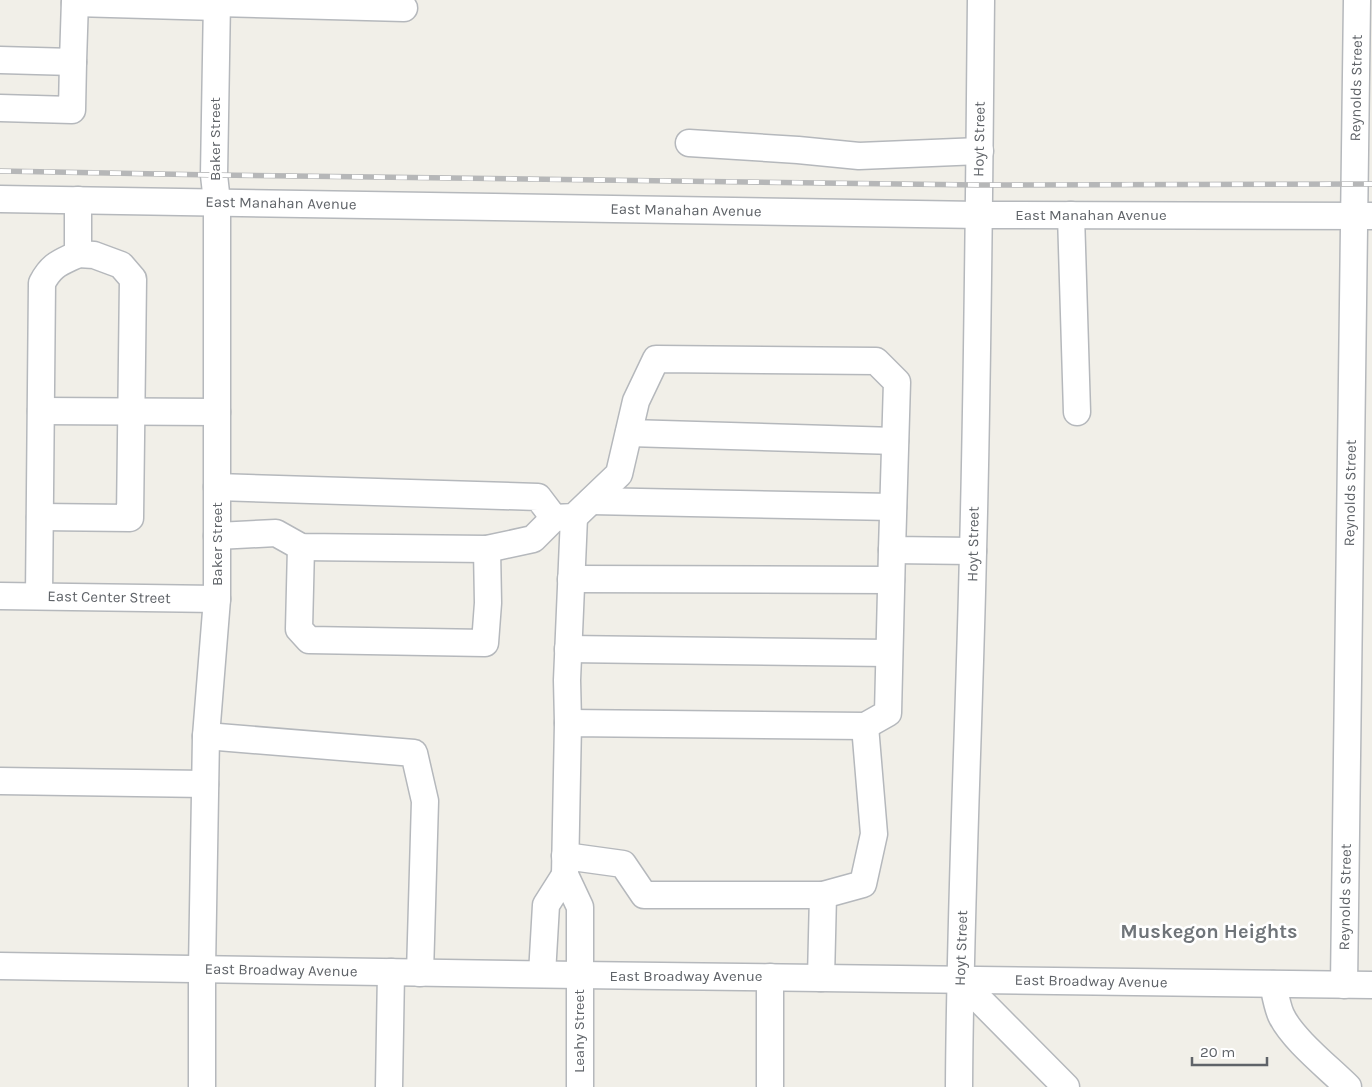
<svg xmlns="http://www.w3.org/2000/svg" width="1372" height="1087" font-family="Karla,sans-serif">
<rect width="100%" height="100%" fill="#f1efe8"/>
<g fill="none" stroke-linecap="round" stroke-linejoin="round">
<g stroke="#b5b8bc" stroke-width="29">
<g id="minor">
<path d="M75 3 217 7"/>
<path d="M217 3 404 8"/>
<path d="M0 60 73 62 75 0"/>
<path d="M0 108 72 110 73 62"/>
<path d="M689 143 798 150 859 156 980 151"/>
<path d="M0 199 979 215 1372 216"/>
<path d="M1071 215 1077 412"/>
<path d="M41 411 217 412"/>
<path d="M629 433 895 441"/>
<path d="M217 487 538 497 554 518"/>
<path d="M591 501 893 507"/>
<path d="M40 517 130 518 133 279 121 265 94 255 78 254"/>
<path d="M217 536 276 533 301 547 487 549 533 539 554 518 574 517 619 474 636 401 656 359 876 361 897 382 892 550 973 551"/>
<path d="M301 547 299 629 309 640 485 643 488 603 487 549"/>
<path d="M571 579 891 580"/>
<path d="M0 596 217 599"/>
<path d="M39 596 42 283C52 264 60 263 78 254V200"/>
<path d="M568 649 889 653"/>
<path d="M568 723 567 680 574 517"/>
<path d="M206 736 414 753 425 801 420 973"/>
<path d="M0 781 205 784"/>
<path d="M565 856 623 864 644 895H823L863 884 874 834 865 726"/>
<path d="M565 875 568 723 865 726 888 713 892 550"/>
<path d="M0 966 579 975 1372 985"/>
<path d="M542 974 546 905 565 875 580 907V1087"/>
<path d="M821 978 823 895"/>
<path d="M960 980 1066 1087"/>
<path d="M1273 984C1275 993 1277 1006 1281 1015 1292 1039 1329 1068 1348 1087"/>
<path d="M1344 985 1357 0"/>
<path d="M202 1087V969L206 736 217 599V202L214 175 217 0"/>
<path d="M389 1087 391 972"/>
<path d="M770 1087V977"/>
<path d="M959 1087C960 908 969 730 973 552 978 368 979 184 981 0"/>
</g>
</g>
<use href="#minor" stroke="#fff" stroke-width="26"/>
<g stroke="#b6b7b8" stroke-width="5.5">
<path id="rail" d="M0 171 214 175 979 185 1372 184"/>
</g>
<use href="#rail" stroke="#fff" stroke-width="4" stroke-dasharray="11" stroke-linecap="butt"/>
</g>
<g text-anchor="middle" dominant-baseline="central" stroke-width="5" stroke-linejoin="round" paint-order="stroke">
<g font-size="15" fill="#5f6368" stroke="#fff">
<text transform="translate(1356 88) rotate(-89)">Reynolds Street</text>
<text transform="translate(215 139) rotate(-90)">Baker Street</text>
<text transform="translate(979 139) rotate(-89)">Hoyt Street</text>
<text transform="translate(281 203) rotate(1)">East Manahan Avenue</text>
<text transform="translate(686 210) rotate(1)">East Manahan Avenue</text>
<text x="1091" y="215">East Manahan Avenue</text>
<text transform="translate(1350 493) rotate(-89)">Reynolds Street</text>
<text transform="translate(217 544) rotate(-90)">Baker Street</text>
<text transform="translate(973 544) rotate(-89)">Hoyt Street</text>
<text transform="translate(109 597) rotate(1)">East Center Street</text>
<text transform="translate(1345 897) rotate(-89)">Reynolds Street</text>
<text transform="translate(961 948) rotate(-88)">Hoyt Street</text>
<text transform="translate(281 970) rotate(1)">East Broadway Avenue</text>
<text x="686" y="976">East Broadway Avenue</text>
<text transform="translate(1091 981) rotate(1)">East Broadway Avenue</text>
<text transform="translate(579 1031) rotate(-90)">Leahy Street</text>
</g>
<g font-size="20" font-weight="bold" fill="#70757a" stroke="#fff">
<text x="1209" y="931">Muskegon Heights</text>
</g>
</g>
<path d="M1192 1057v8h75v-8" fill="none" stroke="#5f6368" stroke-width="2.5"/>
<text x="1200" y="1057" font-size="15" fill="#5f6368" stroke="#ffffff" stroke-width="4" paint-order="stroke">20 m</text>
</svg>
